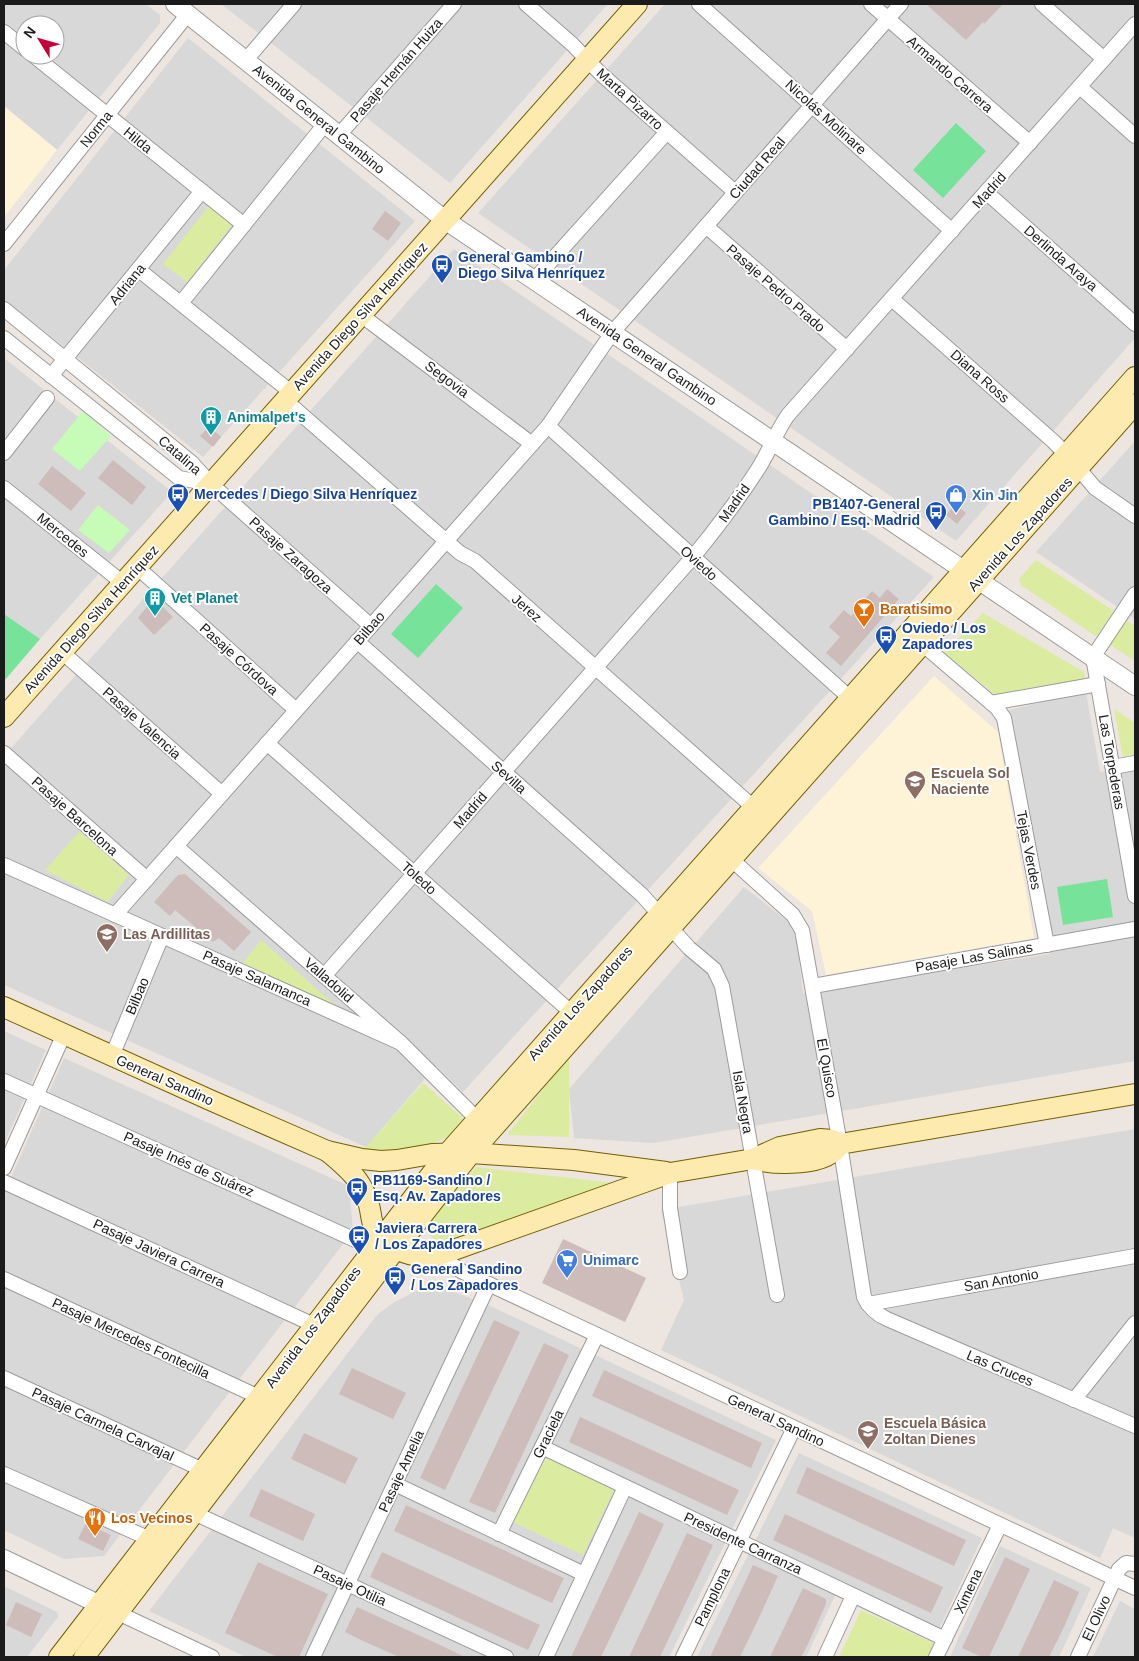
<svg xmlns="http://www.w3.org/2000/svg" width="1139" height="1661" font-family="Helvetica,sans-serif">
<rect width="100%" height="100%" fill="#ede5df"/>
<g fill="#d9d8d8" fill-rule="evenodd">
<path d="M4 4H146L160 15V23L57 150 4 106ZM25 25H55V55H25Z"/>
<path d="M221 4H608L450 183Z"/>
<path d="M665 4H1135V338L956 541 478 213Z"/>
<path d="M188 38 415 221 203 457 4 299V270Z"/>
<path d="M454 249 934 577 463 1092 436 1066 366 1147 4 985V756Z"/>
<path d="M4 358 172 492 40 639 4 614Z"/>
<path d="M1135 441V619L1036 552Z"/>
<path d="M1086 692 1100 772 1135 769V1061L654 1143 574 1138 569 1089 744 887 786 920 792 927 797 939 803 993 1050 954 1009 710Z"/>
<path d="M4 1031 46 1050 4 1144Z"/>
<path d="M64 1058 349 1186 353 1231 104 1556 64 1559 4 1530V1193Z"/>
<path d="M1135 1129V1538L1113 1528 1100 1558 661 1350 684 1300 661 1210Z"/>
<path d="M443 1288 486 1304 776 1440 669 1657H246L149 1611 377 1315 393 1303 416 1291Z"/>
<path d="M799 1453 982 1538 939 1629 841 1583 806 1657H697Z"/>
<path d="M1000 1546 1091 1588 1059 1657H950Z"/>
<path d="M4 1586 57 1612 58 1617 27 1657H4Z"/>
<path d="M1120 1601 1135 1609V1657H1093Z"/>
</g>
<g fill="#fff3d7">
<path d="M4 106 57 150 4 217Z"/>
<path d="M934 676 998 732 1034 938 826 975 812 911 758 868Z"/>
</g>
<g fill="#dbeca1">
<path d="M209 206 232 225 187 282 163 264Z"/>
<path d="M1036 560 1114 611 1097 637 1021 585 1019 579Z"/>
<path d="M983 613 1084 672 1087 690 1008 705 944 653Z"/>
<path d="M1126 620 1135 626V661L1109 644Z"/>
<path d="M1114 709 1135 723V755L1123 757Z"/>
<path d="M80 831 129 875 108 902 45 870Z"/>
<path d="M261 940 337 1007 243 963Z"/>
<path d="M569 1056V1137L507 1135Z"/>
<path d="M423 1083 463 1118 449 1137 392 1158 364 1149Z"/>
<path d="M476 1167 613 1183 438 1243 424 1229Z"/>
<path d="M542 1454 615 1488 583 1555 511 1521Z"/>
<path d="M861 1610 935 1644 929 1657H839Z"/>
</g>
<g fill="#c6fcb7">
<path d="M83 411 111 436 80 471 52 449Z"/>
<path d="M98 505 130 530 109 553 78 530Z"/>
</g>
<g fill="#77e29a">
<path d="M956 123 986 151 943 198 913 170Z"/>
<path d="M436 584 463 608 418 658 391 634Z"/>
<path d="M4 614 40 639 4 681Z"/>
<path d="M1107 879 1113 917 1063 925 1057 887Z"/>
</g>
<g fill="#cdbcb9">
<path d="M926 4H1003L984 24 983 22 966 40Z"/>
<path d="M385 211 401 223 388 241 372 229Z"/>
<path d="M209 426 221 437 213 447 200 436Z"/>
<path d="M113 460 146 487 132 505 98 478Z"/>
<path d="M52 466 86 493 71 511 38 484Z"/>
<path d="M955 504 966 513 957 524 946 515Z"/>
<path d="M887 589 899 599 841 666 826 653 840 637 829 627 844 610 851 616 872 591 880 598Z"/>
<path d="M154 598 173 617 154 635 138 618Z"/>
<path d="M185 874 251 932 234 951 219 938 213 942 175 910 170 916 154 902 178 875Z"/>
<path d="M563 1239 646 1278 625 1322 542 1283Z"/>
<path d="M494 1320 520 1332 445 1490 420 1478Z"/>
<path d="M544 1343 569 1355 495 1513 469 1502Z"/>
<path d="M352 1368 406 1393 393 1419 339 1394Z"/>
<path d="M604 1370 762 1443 751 1468 592 1396Z"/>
<path d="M580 1417 739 1490 727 1515 569 1442Z"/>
<path d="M304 1433 358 1458 345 1484 291 1459Z"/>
<path d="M807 1467 966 1540 954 1566 796 1493Z"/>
<path d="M261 1489 315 1514 303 1541 249 1516Z"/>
<path d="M406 1505 564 1578 552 1603 394 1531Z"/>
<path d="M639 1512 664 1524 643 1569 601 1657H571Z"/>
<path d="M785 1514 943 1587 931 1613 773 1540Z"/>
<path d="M86 1523 111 1535 103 1551 78 1539Z"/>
<path d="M687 1533 713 1545 697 1579 660 1657H629Z"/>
<path d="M382 1552 540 1625 528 1650 370 1577Z"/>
<path d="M1005 1557 1030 1569 989 1657H982L962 1648Z"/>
<path d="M258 1562 328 1594 299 1657H278L225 1633Z"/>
<path d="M753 1565 778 1576 757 1622 740 1657H710Z"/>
<path d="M1054 1580 1079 1592 1064 1627 1049 1657H1018Z"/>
<path d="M803 1588 826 1599V1604L807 1646 801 1657H770Z"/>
<path d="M16 1602 42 1614 31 1637 6 1625Z"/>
<path d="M357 1607 440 1645 465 1657H399L363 1641 345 1632Z"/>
</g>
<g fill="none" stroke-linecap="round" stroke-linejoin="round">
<g stroke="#9c9c9c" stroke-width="16">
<g id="minor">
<path d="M526 4 572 44 601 74 735 192"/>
<path d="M699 4 952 231"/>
<path d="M871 4 1030 143"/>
<path d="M1042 4 1104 59"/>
<path d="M4 32 25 49"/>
<path d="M33 55 244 225"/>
<path d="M245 61 294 4"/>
<path d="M1080 87 1135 136"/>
<path d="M339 135 454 4"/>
<path d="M986 192 1135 324"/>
<path d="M706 226 847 349"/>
<path d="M4 244 188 14"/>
<path d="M139 270 292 393"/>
<path d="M534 280 667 132"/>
<path d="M892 299 1053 441 1067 455"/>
<path d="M181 303 325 124"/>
<path d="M4 309 192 463 211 484 371 626"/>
<path d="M361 315 532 444"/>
<path d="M4 338 179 478 211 484"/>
<path d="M51 376 202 191"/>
<path d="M285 400 460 553 475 561 761 814"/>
<path d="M548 426 851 699"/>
<path d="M4 453 47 398"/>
<path d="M1078 468 1095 488 1135 516"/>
<path d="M4 488 123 583"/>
<path d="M137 567 296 710"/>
<path d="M1135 594 1093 657 1135 896"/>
<path d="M357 641 642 895 659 914"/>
<path d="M922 644 997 708 1004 718 1047 945"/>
<path d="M62 652 222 794"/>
<path d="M991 703 1098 684"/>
<path d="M267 743 572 1013"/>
<path d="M4 753 147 879"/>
<path d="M1113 767 1135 763"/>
<path d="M176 846 401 1043 477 1119"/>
<path d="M731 859 793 915 802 930 840 1144 864 1297C869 1308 876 1314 887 1319L1135 1426"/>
<path d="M4 865 401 1043"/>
<path d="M115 915 548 426 612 333 901 4"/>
<path d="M671 928 689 948 714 969 722 986 777 1295"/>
<path d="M324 976 693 557C716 529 738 500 758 469 769 452 776 432 788 415L1135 24"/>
<path d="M813 986 1135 929"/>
<path d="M112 1056 162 936"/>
<path d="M4 1081 373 1248"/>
<path d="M4 1168 64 1034"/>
<path d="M670 1173V1208L680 1272"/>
<path d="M4 1182 314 1325"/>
<path d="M448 1252 450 1263 461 1271 1135 1588"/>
<path d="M4 1279 259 1397"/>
<path d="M868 1304 1135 1256"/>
<path d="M4 1378 203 1470"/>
<path d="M1074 1400 1135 1323"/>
<path d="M542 1447 945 1639"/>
<path d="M4 1474 150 1539"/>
<path d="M395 1484 584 1574"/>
<path d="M194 1513 506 1657"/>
<path d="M499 1534 597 1335"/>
<path d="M118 1613 212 1657"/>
<path d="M313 1657 489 1284"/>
<path d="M546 1657 625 1487"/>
<path d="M683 1657 794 1428"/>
<path d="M825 1657 853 1596"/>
<path d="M936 1657 1000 1525"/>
<path d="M1078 1657 1119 1569 1126 1563 1135 1564"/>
</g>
</g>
<g stroke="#9c9c9c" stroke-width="20">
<g id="tertiary">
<path d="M175 4 445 220 1135 686"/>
<path d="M4 1559 111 1610"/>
</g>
</g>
<g stroke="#745f00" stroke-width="22">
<g id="secondary">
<path d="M4 717 637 4"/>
<path d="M4 1007 210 1100 327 1151 362 1159 381 1161 397 1160 432 1154 471 1153 574 1160 666 1172"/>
<path d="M327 1151C339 1161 352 1171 360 1184 364 1190 367 1198 369 1205 371 1212 371 1220 374 1227 383 1246 409 1258 429 1256 435 1256 442 1254 448 1252L670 1173 753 1159 780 1147 820 1139 832 1140 840 1144 1135 1094"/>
<path d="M753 1159C775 1165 827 1167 840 1144"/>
<path d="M59 1657 447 1154 1135 377"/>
<path d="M84 1657 385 1263 471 1153 1135 404"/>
</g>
</g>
<use href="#minor" stroke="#fff" stroke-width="14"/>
<use href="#tertiary" stroke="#fff" stroke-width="18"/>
<use href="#secondary" stroke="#fdeaae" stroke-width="20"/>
</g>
<defs>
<g id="bus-pin" transform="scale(1.125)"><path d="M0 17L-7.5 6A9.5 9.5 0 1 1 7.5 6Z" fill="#1a4fb4" stroke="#fff"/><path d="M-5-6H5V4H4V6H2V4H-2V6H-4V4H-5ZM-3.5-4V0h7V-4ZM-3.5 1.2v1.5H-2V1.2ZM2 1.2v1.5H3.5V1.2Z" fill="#fff"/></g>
<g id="building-pin" transform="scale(1.125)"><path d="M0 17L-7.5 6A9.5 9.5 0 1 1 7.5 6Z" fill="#0f9aa8" stroke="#fff"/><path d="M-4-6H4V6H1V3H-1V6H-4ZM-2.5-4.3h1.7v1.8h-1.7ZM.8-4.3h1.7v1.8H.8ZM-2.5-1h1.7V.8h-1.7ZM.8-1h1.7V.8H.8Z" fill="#fff"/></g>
<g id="shop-pin" transform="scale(1.125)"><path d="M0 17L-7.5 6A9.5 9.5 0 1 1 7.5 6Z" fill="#3f7fe0" stroke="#fff"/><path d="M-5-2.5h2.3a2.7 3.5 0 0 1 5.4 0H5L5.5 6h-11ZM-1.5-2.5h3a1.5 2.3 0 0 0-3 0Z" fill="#fff"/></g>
<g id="bar-pin" transform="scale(1.125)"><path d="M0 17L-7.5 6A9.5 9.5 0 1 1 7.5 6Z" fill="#e8710a" stroke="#fff"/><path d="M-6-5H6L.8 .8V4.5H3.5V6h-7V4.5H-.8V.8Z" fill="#fff"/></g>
<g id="school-pin" transform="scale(1.125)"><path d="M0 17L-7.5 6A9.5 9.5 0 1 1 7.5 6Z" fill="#8d6e63" stroke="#fff"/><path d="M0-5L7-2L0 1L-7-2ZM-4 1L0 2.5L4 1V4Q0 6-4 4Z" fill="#fff"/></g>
<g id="supermarket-pin" transform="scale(1.125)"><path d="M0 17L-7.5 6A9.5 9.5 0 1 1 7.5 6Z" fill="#3f7fe0" stroke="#fff"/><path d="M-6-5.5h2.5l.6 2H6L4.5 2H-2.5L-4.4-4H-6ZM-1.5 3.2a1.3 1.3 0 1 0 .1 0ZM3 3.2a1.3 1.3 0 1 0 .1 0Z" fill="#fff"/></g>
<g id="restaurant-pin" transform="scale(1.125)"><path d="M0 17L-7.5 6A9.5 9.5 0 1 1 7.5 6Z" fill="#e8710a" stroke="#fff"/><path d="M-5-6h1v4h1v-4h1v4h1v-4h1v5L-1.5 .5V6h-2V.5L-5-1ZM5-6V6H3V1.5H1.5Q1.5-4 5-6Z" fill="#fff"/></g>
</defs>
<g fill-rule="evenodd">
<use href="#bus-pin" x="442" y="265"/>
<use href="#building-pin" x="211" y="417"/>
<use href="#bus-pin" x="178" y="494"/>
<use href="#shop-pin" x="956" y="495"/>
<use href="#bus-pin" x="936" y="512"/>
<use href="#building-pin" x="155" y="598"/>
<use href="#bar-pin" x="864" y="609"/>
<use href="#bus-pin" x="886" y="636"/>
<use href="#school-pin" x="915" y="781"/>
<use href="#school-pin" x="107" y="934"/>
<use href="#bus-pin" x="357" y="1188"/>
<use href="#bus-pin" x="359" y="1236"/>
<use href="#supermarket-pin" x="567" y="1260"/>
<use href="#bus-pin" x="395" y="1277"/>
<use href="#school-pin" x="868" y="1431"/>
<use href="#restaurant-pin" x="95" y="1518"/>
</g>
<g text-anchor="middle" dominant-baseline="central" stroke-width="4" stroke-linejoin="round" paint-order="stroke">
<g font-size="14" fill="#1b1b1b" stroke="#fff">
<text transform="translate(396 70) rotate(-49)">Pasaje Hernán Huiza</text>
<text transform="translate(950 74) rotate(41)">Armando Carrera</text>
<text transform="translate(630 99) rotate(42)">Marta Pizarro</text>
<text transform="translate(826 117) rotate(42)">Nicolás Molinare</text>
<text transform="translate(319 119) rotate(39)">Avenida General Gambino</text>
<text transform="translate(96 129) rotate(-51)">Norma</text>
<text transform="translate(138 140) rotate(39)">Hilda</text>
<text transform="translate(757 168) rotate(-49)">Ciudad Real</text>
<text transform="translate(989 190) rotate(-48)">Madrid</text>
<text transform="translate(1061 258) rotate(41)">Derlinda Araya</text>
<text transform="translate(127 284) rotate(-51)">Adriana</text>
<text transform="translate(776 288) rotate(41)">Pasaje Pedro Prado</text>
<text transform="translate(360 316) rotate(-48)">Avenida Diego Silva Henríquez</text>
<text transform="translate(647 356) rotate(34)">Avenida General Gambino</text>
<text transform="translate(980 376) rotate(41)">Diana Ross</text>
<text transform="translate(447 379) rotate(37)">Segovia</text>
<text transform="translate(180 455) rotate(41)">Catalina</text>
<text transform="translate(734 503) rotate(-55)">Madrid</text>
<text transform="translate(1020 534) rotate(-48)">Avenida Los Zapadores</text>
<text transform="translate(63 535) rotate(39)">Mercedes</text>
<text transform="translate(291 555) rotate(42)">Pasaje Zaragoza</text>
<text transform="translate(699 563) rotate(42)">Oviedo</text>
<text transform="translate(527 608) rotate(41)">Jerez</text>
<text transform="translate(91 619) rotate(-48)">Avenida Diego Silva Henríquez</text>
<text transform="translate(369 628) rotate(-49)">Bilbao</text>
<text transform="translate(239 659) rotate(42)">Pasaje Córdova</text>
<text transform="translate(142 723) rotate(42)">Pasaje Valencia</text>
<text transform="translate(1112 762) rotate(80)">Las Torpederas</text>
<text transform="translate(509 777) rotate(42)">Sevilla</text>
<text transform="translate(470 810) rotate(-49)">Madrid</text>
<text transform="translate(75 816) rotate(42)">Pasaje Barcelona</text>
<text transform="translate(1029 850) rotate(79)">Tejas Verdes</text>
<text transform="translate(419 878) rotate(42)">Toledo</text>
<text transform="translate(974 957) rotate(-10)">Pasaje Las Salinas</text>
<text transform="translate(257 978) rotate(24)">Pasaje Salamanca</text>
<text transform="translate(329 980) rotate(41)">Valladolid</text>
<text transform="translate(137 996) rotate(-67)">Bilbao</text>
<text transform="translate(580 1003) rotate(-48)">Avenida Los Zapadores</text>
<text transform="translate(827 1068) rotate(80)">El Quisco</text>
<text transform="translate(165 1080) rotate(24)">General Sandino</text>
<text transform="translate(743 1102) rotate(80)">Isla Negra</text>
<text transform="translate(189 1164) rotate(24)">Pasaje Inés de Suárez</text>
<text transform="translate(159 1253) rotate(25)">Pasaje Javiera Carrera</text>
<text transform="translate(1001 1280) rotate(-10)">San Antonio</text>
<text transform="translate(313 1327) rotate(-53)">Avenida Los Zapadores</text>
<text transform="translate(131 1338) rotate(25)">Pasaje Mercedes Fontecilla</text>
<text transform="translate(1000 1368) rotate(23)">Las Cruces</text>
<text transform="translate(776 1420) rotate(25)">General Sandino</text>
<text transform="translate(103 1424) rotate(25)">Pasaje Carmela Carvajal</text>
<text transform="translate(548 1434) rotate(-64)">Graciela</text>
<text transform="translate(401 1471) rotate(-65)">Pasaje Amelia</text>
<text transform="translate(743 1543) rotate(25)">Presidente Carranza</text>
<text transform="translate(350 1585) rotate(25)">Pasaje Otilia</text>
<text transform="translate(968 1591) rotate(-65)">Ximena</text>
<text transform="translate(712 1597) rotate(-64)">Pamplona</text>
<text transform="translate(1096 1618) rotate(-65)">El Olivo</text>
</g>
<g font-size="14" font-weight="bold" fill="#164399" stroke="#fff" text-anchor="start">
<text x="458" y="257">General Gambino /<tspan x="458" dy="16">Diego Silva Henríquez</tspan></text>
<text x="194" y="494">Mercedes / Diego Silva Henríquez</text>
<text x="920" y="504" text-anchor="end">PB1407-General<tspan x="920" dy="16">Gambino / Esq. Madrid</tspan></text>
<text x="902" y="628">Oviedo / Los<tspan x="902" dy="16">Zapadores</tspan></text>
<text x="373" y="1180">PB1169-Sandino /<tspan x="373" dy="16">Esq. Av. Zapadores</tspan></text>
<text x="375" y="1228">Javiera Carrera<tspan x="375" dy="16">/ Los Zapadores</tspan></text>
<text x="411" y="1269">General Sandino<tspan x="411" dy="16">/ Los Zapadores</tspan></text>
</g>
<g font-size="14" font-weight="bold" fill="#0d838f" stroke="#fff" text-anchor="start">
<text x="227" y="417">Animalpet's</text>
<text x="171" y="598">Vet Planet</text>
</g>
<g font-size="14" font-weight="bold" fill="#366cbe" stroke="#fff" text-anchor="start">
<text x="972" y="495">Xin Jin</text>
<text x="583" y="1260">Unimarc</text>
</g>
<g font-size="14" font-weight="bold" fill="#c56008" stroke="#fff" text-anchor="start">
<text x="880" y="609">Baratisimo</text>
<text x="111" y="1518">Los Vecinos</text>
</g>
<g font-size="14" font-weight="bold" fill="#785e54" stroke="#fff" text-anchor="start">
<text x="931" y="773">Escuela Sol<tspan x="931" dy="16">Naciente</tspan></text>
<text x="123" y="934">Las Ardillitas</text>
<text x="884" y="1423">Escuela Básica<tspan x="884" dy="16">Zoltan Dienes</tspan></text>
</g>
</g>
<rect width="1139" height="1661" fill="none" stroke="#1b1b1b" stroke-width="10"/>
<g transform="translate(40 40) rotate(307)"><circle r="24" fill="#ffffff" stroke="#a4a4a4"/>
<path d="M0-4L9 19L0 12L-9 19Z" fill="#c60039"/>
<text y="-8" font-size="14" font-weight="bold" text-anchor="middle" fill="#1b1b1b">N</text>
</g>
</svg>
